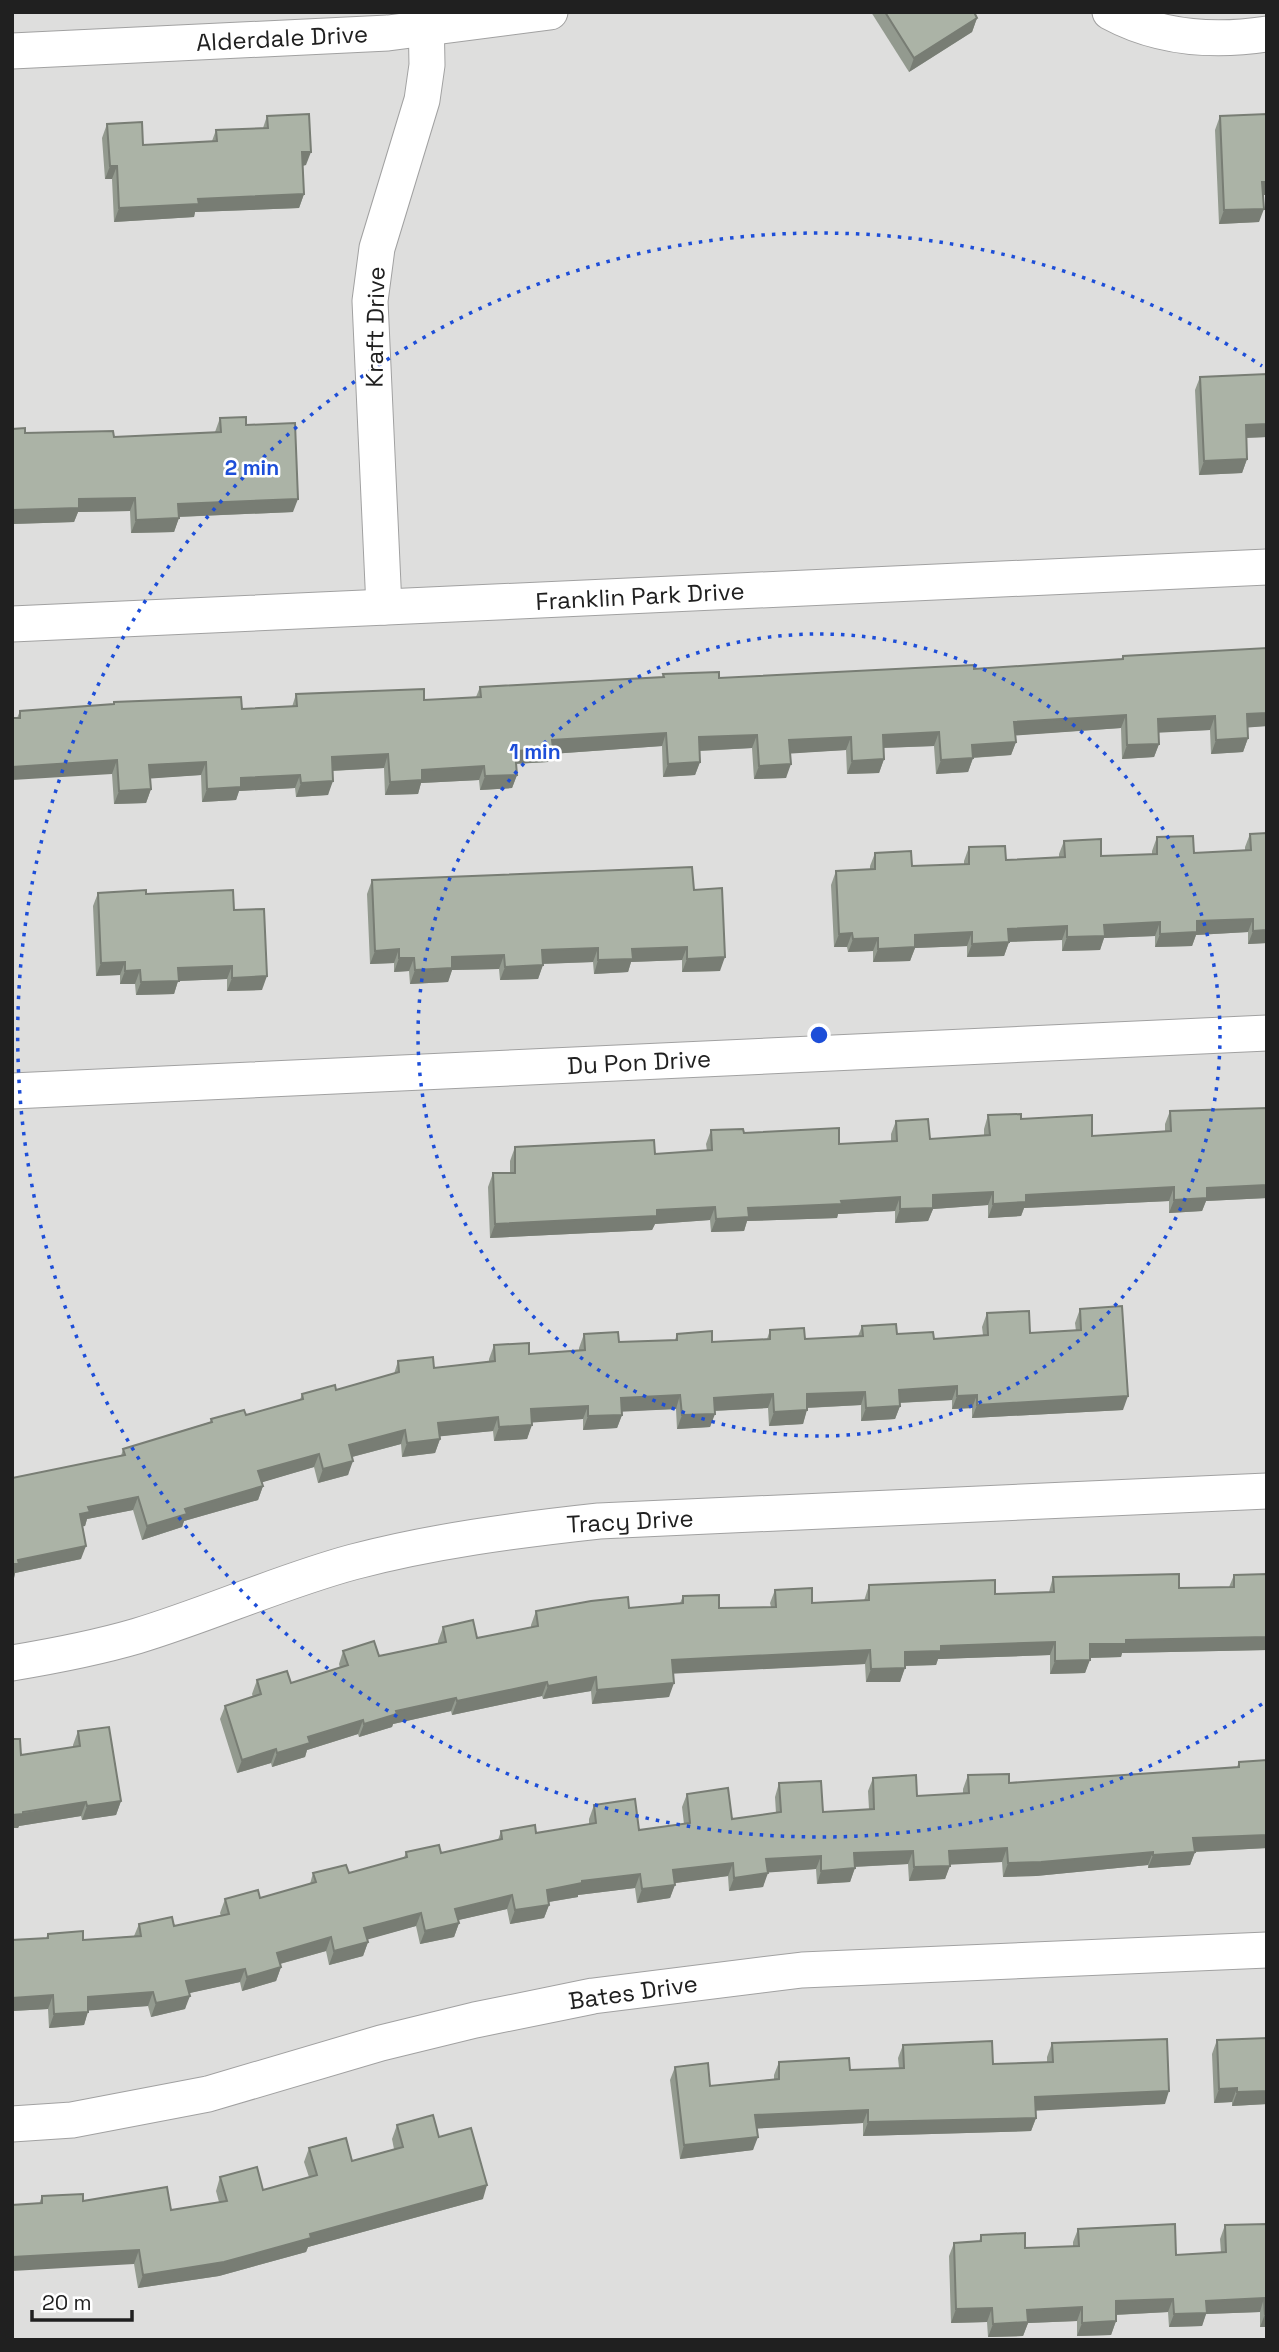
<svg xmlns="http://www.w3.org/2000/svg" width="1279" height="2352" font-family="'Space Grotesk',sans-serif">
<rect width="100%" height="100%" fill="#e9f1e7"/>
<rect fill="#dededd" x="12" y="12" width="1255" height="2328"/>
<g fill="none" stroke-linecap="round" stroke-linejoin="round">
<g stroke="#a1a1a1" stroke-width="37">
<g id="minor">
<path d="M1110 12C1158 38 1214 42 1267 34"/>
<path d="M12 51 388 33 550 12"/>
<path d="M384 607 370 301 377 248 422 100 427 65 426 12"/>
<path d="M12 624 1267 567"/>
<path d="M12 1091 1267 1033"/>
<path d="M12 1663C54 1656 96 1648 137 1636 210 1614 279 1582 353 1562 433 1541 516 1530 599 1521L1267 1491"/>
<path d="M12 2124 72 2120 208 2094 381 2043 475 2020 593 1996 802 1970 1267 1950"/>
</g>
</g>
<use href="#minor" stroke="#fff" stroke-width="35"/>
</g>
<g fill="#939a8f">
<path d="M871 12H974L977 18 972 32 909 72Z"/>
<path d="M1267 114V195H1263L1259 222 1219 224 1215 130 1220 116Z"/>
<path d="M267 116 306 165 303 166 304 194 299 208 195 212 194 217 114 222 112 179H105L102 138 107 124 143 145 212 141 216 130 263 128Z"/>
<path d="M1267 374V437L1246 438 1247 459 1242 473 1199 475 1195 390 1200 377Z"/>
<path d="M220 418 246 425 293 512 179 517 174 532 131 533 130 511 78 512 74 522 12 524V429L25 433 114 437 215 432Z"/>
<path d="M1123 656 1267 726 1248 727V738L1243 752 1211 754 1210 730 1158 732 1159 744 1154 757 1122 759 1121 728 1015 735 1016 742 1011 755 973 758 968 772 936 774 934 746 883 748 884 759 879 773 847 774 846 750 790 753 786 778 754 779 752 748 700 751V762L695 775 663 777 662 746 551 754 548 762 516 764 517 775 512 788 480 790 479 780 421 783 418 794 385 795 384 768 332 771 328 795 296 797 295 788 239 791 236 800 202 802 201 775 150 778 151 789 146 803 114 804 112 774 17 718 20 711 113 704 114 702 242 709 292 707 296 694 424 700 476 697 480 687 662 677 663 674 719 678 974 669 1121 659Z"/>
<path d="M1250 834 1267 943 1248 944V932L1196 935 1192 946 1155 947V936L1104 938 1100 950 1062 951V940L1009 942 1004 956 967 957V946L915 948 910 961 873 962V951L848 952 847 947H834L831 885 836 871 870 870V866L875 853 912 866 964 864V861L969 847 1006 860 1059 857V854L1064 841 1101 856 1152 854V851L1157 837 1194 853 1245 851V847Z"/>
<path d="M372 880 694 890 720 971 682 972V960L631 962 628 972 594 974 593 962 543 964 538 979 500 980 499 969 452 970 448 982 410 984 409 971 394 972V963L370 964 367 894Z"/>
<path d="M98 893 146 894 234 910 262 990 227 991V979L178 981 174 994 136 995 135 984H120V975L96 976 93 906Z"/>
<path d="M1267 1108V1198L1206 1201 1202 1211 1169 1213V1201L1024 1208 1021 1216 988 1218V1205L933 1209 928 1221 895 1223V1211L838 1214 837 1218 747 1221 744 1231 711 1232 710 1220 655 1224 652 1230 490 1238 488 1187 493 1173H510V1161L515 1147 655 1154 707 1151 706 1144 711 1130 744 1133 839 1144 891 1141V1134L896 1121 930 1139 984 1136V1129L988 1115 1021 1119 1092 1136 1165 1131V1124L1170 1111Z"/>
<path d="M1080 1309 1123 1410 972 1418V1408L952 1409V1400L899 1403 900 1406 895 1419 861 1421V1405L807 1408 803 1424 769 1426 768 1408 715 1411 710 1427 677 1429 676 1409 621 1411 622 1415 617 1428 583 1430V1419L532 1422 527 1439 494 1441 493 1431 440 1436V1439L435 1453 402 1457 401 1444 352 1457 348 1475 318 1483 314 1467 262 1482 263 1486 258 1500 184 1521 182 1527 142 1540 133 1510 87 1519 85 1526H82L81 1559 15 1573 14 1578 12 1478 121 1456 123 1449 210 1422 211 1419 246 1415 300 1400 302 1394 336 1390 394 1374 398 1361 434 1368 489 1362V1359L494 1345 529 1354 579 1350V1348L584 1334 619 1342 675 1340 677 1334 712 1342 767 1339 770 1330 805 1339 858 1336 862 1326 897 1334 934 1339 983 1335 982 1327 987 1313 1030 1333 1076 1331 1075 1323Z"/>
<path d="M1267 1574V1650L1122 1653 1121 1657 1090 1658 1085 1673 1050 1674V1655L938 1659 936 1665 905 1666 900 1682H866L865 1664 673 1673 669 1697 592 1704 591 1691 543 1699 542 1696 452 1715 451 1711 393 1724 392 1727 359 1737 358 1734 307 1750 305 1757 272 1767 271 1763 237 1773 220 1719 225 1706 253 1697 252 1694 257 1680 291 1683 340 1668 339 1664 343 1651 379 1656 438 1644V1641L443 1627 477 1638 531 1627V1625L536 1611 629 1608 680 1603 683 1596 719 1608 771 1607 770 1603 775 1590 812 1603 864 1601 869 1585 995 1594 1049 1592 1053 1577 1179 1588 1229 1587 1234 1575Z"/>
<path d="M78 1731 121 1801 116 1815 82 1820 81 1816 19 1826 18 1828H12V1739L21 1755 73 1747V1745Z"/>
<path d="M1267 1760V1848L1195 1852 1190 1865 1148 1868V1865L1036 1876 1003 1877 1002 1862 950 1864 945 1879 909 1881 908 1864 855 1867 850 1882 817 1884 816 1869 767 1872 763 1887 729 1891 728 1876 675 1883 670 1898 637 1903 635 1888 578 1895V1897L549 1902V1905L544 1918 510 1924 507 1909 458 1920 459 1923 454 1937 420 1944 416 1926 367 1939 368 1942 363 1956 329 1965 326 1951 280 1964 281 1967 276 1981 242 1991 240 1982 189 1993 185 2009 151 2017 148 2006 88 2010 84 2025 49 2028 48 2009 12 2011V1940L46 1938 48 1934 83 1940 134 1936 139 1924 174 1926 221 1916 220 1913 225 1899 260 1898 310 1884 313 1873H349L404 1858 406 1852 441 1853 498 1840 501 1831 536 1833 589 1825V1819L594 1805 639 1830 684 1824 682 1807 687 1794 732 1819 776 1813 775 1797 779 1783 823 1812 869 1809 868 1791 873 1778 917 1796 963 1793V1789L968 1775 1009 1783 1237 1767 1239 1762Z"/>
<path d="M1267 2038V2104L1232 2106V2102L1214 2103 1212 2054 1217 2040Z"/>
<path d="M1052 2043 1165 2104 1036 2110V2118L1031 2131 863 2136V2123L757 2128 753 2150 680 2159 670 2080 675 2067 710 2086 774 2079V2075L779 2062 850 2070 899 2068 898 2058 903 2045 993 2064 1047 2062V2057Z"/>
<path d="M397 2125 439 2137 483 2199 308 2247 306 2252 219 2276 138 2288 134 2264 39 2204 42 2196 171 2210 219 2202 216 2191 220 2177 263 2190 309 2177 304 2162 309 2148 352 2161 394 2149 392 2139Z"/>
<path d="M1267 2224V2327H1260V2312L1206 2314 1202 2326 1169 2327 1168 2312 1116 2315V2321L1111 2335 1077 2336V2321L1028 2323 1023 2336 988 2337 987 2322 951 2323 949 2256 954 2243 979 2242 981 2235 1025 2248 1073 2246V2242L1078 2229 1176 2255 1221 2253 1220 2239 1225 2225Z"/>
</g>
<g fill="#787d74">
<path d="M977 18 972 32 909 72 914 58Z"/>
<path d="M302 152H311L306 165 297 166Z"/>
<path d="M110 166H117L112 179H105Z"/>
<path d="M1262 182H1267V195H1257Z"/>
<path d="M304 194 299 208 195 212 194 217 114 222 119 208 198 199Z"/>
<path d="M1264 209 1259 222 1219 224 1224 210Z"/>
<path d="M1267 424V437L1241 438 1246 425Z"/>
<path d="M1247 459 1242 473 1199 475 1204 461Z"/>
<path d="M135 498 130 511 78 512 74 522 12 524V510L79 499Z"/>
<path d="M298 499 293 512 173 517 178 504Z"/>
<path d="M179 518 174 532 131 533 136 520Z"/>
<path d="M1267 713V726L1242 728 1247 714Z"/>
<path d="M1126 715 1121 728 1009 736 1014 722Z"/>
<path d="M1215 716 1210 730 1153 733 1158 719Z"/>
<path d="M939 732 934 746 878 748 883 735Z"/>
<path d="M666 733 662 746 551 754 548 762 510 764 515 751 552 740Z"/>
<path d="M757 735 752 748 694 751 699 737Z"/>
<path d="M851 737 846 750 784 754 789 740Z"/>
<path d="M1248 738 1243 752 1211 754 1216 740Z"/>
<path d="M1016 742 1011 755 967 758 972 745Z"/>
<path d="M1159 744 1154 757 1122 759 1127 745Z"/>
<path d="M388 754 384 768 327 771 332 757Z"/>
<path d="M973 758 968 772 936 774 941 760Z"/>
<path d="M884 759 879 773 847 774 852 761Z"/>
<path d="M117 760 112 774 12 780V767Z"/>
<path d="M206 762 201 775 144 779 149 765Z"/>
<path d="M700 762 695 775 663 777 668 764Z"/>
<path d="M791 764 786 778 754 779 759 766Z"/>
<path d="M484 766 479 780 421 783 418 794 385 795 390 782 422 770Z"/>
<path d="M300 775 295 788 239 791 236 800 202 802 207 789 241 778Z"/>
<path d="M517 775 512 788 480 790 485 776Z"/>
<path d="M333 781 328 795 296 797 301 783Z"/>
<path d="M151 789 146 803 114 804 119 791Z"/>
<path d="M1253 919 1248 932 1196 935 1192 946 1155 947 1160 934 1197 921Z"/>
<path d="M1160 922 1155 936 1104 938 1100 950 1062 951 1067 937 1104 925Z"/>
<path d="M1067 926 1062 940 1004 942 1008 929Z"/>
<path d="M1267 930V943L1248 944 1253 931Z"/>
<path d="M972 932 967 946 915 948 910 961 873 962 878 949 915 935Z"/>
<path d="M852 933 847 947H834L839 934Z"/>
<path d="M878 938 873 951 848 952 853 939Z"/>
<path d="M1009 942 1004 956 967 957 972 944Z"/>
<path d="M687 947 682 960 631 962 628 972 594 974 598 960 632 949Z"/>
<path d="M598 948 593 962 537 964 542 950Z"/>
<path d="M399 949 394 963 370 964 375 951Z"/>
<path d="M504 955 499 969 452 970 448 982 410 984 415 970 452 957Z"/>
<path d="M725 957 720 971 682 972 687 959Z"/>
<path d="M399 958H414L409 971 394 972Z"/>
<path d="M125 962 120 975 96 976 101 963Z"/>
<path d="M543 965 538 979 500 980 505 967Z"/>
<path d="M232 966 227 979 178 981 174 994 136 995 141 982 178 968Z"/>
<path d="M140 970 135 984H120L125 971Z"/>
<path d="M267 976 262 990 227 991 232 978Z"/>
<path d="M1267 1185V1198L1206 1201 1202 1211 1169 1213 1174 1200 1207 1188Z"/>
<path d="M1174 1187 1169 1201 1024 1208 1021 1216 988 1218 993 1204 1026 1195Z"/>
<path d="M993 1192 988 1205 933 1209 928 1221 895 1223 900 1209 933 1195Z"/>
<path d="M900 1197 895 1211 838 1214 837 1218 747 1221 744 1231 711 1232 716 1219 748 1208Z"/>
<path d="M715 1207 710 1220 655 1224 652 1230 490 1238 495 1224 657 1210Z"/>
<path d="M957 1386 952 1400 894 1403 899 1390Z"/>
<path d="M865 1392 861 1405 802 1408 807 1394Z"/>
<path d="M773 1394 768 1408 709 1411 714 1398Z"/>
<path d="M680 1395 676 1409 616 1412 621 1398Z"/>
<path d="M977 1395 972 1408 952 1409 957 1396Z"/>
<path d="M1128 1396 1123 1410 972 1418 977 1405Z"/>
<path d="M588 1406 583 1419 526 1423 531 1409Z"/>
<path d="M900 1406 895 1419 861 1421 866 1408Z"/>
<path d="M807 1410 803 1424 769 1426 774 1412Z"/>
<path d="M715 1414 710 1427 677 1429 682 1415Z"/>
<path d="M622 1415 617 1428 583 1430 588 1416Z"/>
<path d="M498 1417 493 1431 434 1437 438 1423Z"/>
<path d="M532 1425 527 1439 494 1441 499 1427Z"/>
<path d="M405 1430 401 1444 344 1459 349 1445Z"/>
<path d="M440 1439 435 1453 402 1457 407 1443Z"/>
<path d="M319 1454 314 1467 253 1485 258 1471Z"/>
<path d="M353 1461 348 1475 318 1483 323 1469Z"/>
<path d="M263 1486 258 1500 184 1521 182 1527 142 1540 147 1526 185 1509Z"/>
<path d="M138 1497 133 1510 87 1519 85 1526 75 1528 80 1514 88 1507Z"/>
<path d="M86 1546 81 1559 15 1573 14 1578H12V1564L18 1560Z"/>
<path d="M1267 1637V1650L1122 1653 1121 1657 1085 1658 1090 1644 1126 1640Z"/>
<path d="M1055 1642 1050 1655 938 1659 936 1665 900 1666 905 1652 941 1646Z"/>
<path d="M870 1650 865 1664 667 1674 672 1660Z"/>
<path d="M1090 1660 1085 1673 1050 1674 1055 1661Z"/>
<path d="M905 1668 900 1682H866L871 1669Z"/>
<path d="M596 1677 591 1691 543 1699 548 1686Z"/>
<path d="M547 1682 542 1696 452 1715 457 1701Z"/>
<path d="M674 1683 669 1697 592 1704 597 1690Z"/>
<path d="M456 1698 451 1711 393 1724 392 1727 359 1737 364 1724 396 1711Z"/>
<path d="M363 1720 358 1734 307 1750 305 1757 272 1767 277 1753 308 1737Z"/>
<path d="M276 1749 271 1763 237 1773 242 1760Z"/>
<path d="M121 1801 116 1815 82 1820 87 1806Z"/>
<path d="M86 1802 81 1816 19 1826 18 1828H12V1815Z"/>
<path d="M1267 1835V1848L1189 1852 1193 1838Z"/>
<path d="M1007 1848 1002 1862 945 1865 949 1851Z"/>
<path d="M913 1851 908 1864 849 1867 854 1853Z"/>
<path d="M1153 1852 1148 1865 1036 1876 1003 1877 1008 1863Z"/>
<path d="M1195 1852 1190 1865 1148 1868 1153 1855Z"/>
<path d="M821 1856 816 1869 761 1873 766 1859Z"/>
<path d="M733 1863 728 1876 668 1884 673 1870Z"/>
<path d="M950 1866 945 1879 909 1881 914 1867Z"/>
<path d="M855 1868 850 1882 817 1884 821 1871Z"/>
<path d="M768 1873 763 1887 729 1891 734 1878Z"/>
<path d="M640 1874 635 1888 578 1895V1897L542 1903 547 1890 582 1881Z"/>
<path d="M675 1885 670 1898 637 1903 642 1889Z"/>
<path d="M512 1895 507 1909 450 1922 455 1909Z"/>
<path d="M549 1905 544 1918 510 1924 515 1910Z"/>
<path d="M421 1913 416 1926 359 1942 364 1928Z"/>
<path d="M459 1923 454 1937 420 1944 425 1931Z"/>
<path d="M331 1937 326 1951 272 1966 277 1953Z"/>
<path d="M368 1942 363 1956 329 1965 334 1951Z"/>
<path d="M281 1967 276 1981 242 1991 247 1977Z"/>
<path d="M245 1969 240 1982 181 1995 186 1981Z"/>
<path d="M153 1992 148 2006 83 2011 88 1997Z"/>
<path d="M53 1995 48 2009 12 2011V1998Z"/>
<path d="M190 1996 185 2009 151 2017 156 2003Z"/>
<path d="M88 2012 84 2025 49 2028 54 2014Z"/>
<path d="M1237 2088 1232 2102 1214 2103 1219 2089Z"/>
<path d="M1169 2091 1165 2104 1030 2111 1035 2097Z"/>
<path d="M1267 2091V2104L1232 2106 1237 2092Z"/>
<path d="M868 2110 863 2123 750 2129 755 2115Z"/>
<path d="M1036 2118 1031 2131 863 2136 868 2122Z"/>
<path d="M758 2137 753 2150 680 2159 684 2145Z"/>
<path d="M487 2185 483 2199 308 2247 306 2252 219 2276 138 2288 143 2275 310 2234Z"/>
<path d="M139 2250 134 2264 12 2271V2257Z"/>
<path d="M1264 2298 1260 2312 1206 2314 1202 2326 1169 2327 1174 2314 1206 2301Z"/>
<path d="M1173 2299 1168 2312 1111 2315 1116 2301Z"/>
<path d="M1082 2307 1077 2321 1028 2323 1023 2336 988 2337 993 2324 1027 2310Z"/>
<path d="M992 2308 987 2322 951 2323 956 2309Z"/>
<path d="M1265 2314H1267V2327H1260Z"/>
<path d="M1116 2321 1111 2335 1077 2336 1082 2323Z"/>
</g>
<g fill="#abb3a6" stroke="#787d74" stroke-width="2">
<path d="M885 12H974L977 18 914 58Z"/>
<path d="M309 114 311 152H302L304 194 198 199 199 204 119 208 117 166H110L107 124 142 122 143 145 217 141 216 130 268 128 267 116Z"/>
<path d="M1267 114V182H1262L1264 209 1224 210 1220 116Z"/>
<path d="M1267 374V424L1246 425 1247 459 1204 461 1200 377Z"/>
<path d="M246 417V425L295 423 298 499 178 504 179 518 136 520 135 498 79 499V508L12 510V429L25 428V433L113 431 114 437 221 432 220 418Z"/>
<path d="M1267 648V713L1247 714 1248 738 1216 740 1215 716 1158 719 1159 744 1127 745 1126 715 1014 722 1016 742 972 745 973 758 941 760 939 732 883 735 884 759 852 761 851 737 789 740 791 764 759 766 757 735 699 737 700 762 668 764 666 733 552 740 553 749 515 751 517 775 485 776 484 766 422 770V780L390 782 388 754 332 757 333 781 301 783 300 775 241 778V787L207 789 206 762 149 765 151 789 119 791 117 760 12 767V718H20V711L114 704V702L241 697 242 709 297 706 296 694 424 689V700L481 697 480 687 664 677 663 674 719 672V678L974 665V669L1123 659V656Z"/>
<path d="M1267 833V930L1253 931V919L1197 921V932L1160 934V922L1104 925 1105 936 1067 937V926L1008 929 1009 942 972 944V932L915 935V947L878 949V938L853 939 852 933 839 934 836 871 875 869V853L911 851 912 866 969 864V847L1005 846 1006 860 1065 857 1064 841 1101 839V856L1157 854V837L1193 836 1194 853 1251 850 1250 834Z"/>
<path d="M692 867 694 890 722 888 725 957 687 959V947L632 949 633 959 598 960V948L542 950 543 965 505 967 504 955 452 957V968L415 970 414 958H399V949L375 951 372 880Z"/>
<path d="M146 890V894L233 890 234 910 264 909 267 976 232 978V966L178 968 179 981 141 982 140 970 125 971V962L101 963 98 893Z"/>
<path d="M1267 1108V1185L1207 1188V1198L1174 1200V1187L1026 1195V1202L993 1204V1192L933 1195V1208L900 1209V1197L841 1201 842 1204 748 1208 749 1217 716 1219 715 1207 657 1210V1216L495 1224 493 1173H515V1147L654 1140 655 1154 712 1150 711 1130 743 1129 744 1133 839 1128V1144L897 1141 896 1121 928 1119 930 1139 990 1135 988 1115 1021 1114V1119L1092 1115V1136L1171 1131 1170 1111Z"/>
<path d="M1122 1306 1128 1396 977 1405V1395L957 1396V1386L899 1390 900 1406 866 1408 865 1392 807 1394V1410L774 1412 773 1394 714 1398 715 1414 682 1415 680 1395 621 1398 622 1415 588 1416V1406L531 1409 532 1425 499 1427 498 1417 438 1423 440 1439 407 1443 405 1430 349 1445 353 1461 323 1469 319 1454 258 1471 263 1486 185 1509 187 1514 147 1526 138 1497 88 1507 90 1512 80 1514 86 1546 18 1560 19 1564H12V1478L125 1455 123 1449 212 1422 211 1419 244 1410 246 1415 303 1399 302 1394 335 1385 336 1390 399 1372 398 1361 433 1357 434 1368 495 1361 494 1345 529 1343V1354L585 1350 584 1334 618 1332 619 1342 677 1340V1334L712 1331V1342L770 1339V1330L804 1328 805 1339 863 1336 862 1326 896 1324 897 1334 933 1332 934 1339 988 1335 987 1313 1029 1311 1030 1333 1081 1330 1080 1309Z"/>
<path d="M1179 1574V1588L1234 1587V1575L1267 1574V1637L1126 1640V1644H1090V1660L1055 1661V1642L941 1646V1651L905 1652V1668L871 1669 870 1650 672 1660 674 1683 597 1690 596 1677 548 1686 547 1682 457 1701 456 1698 396 1711 397 1714 364 1724 363 1720 308 1737 310 1743 277 1753 276 1749 242 1760 225 1706 261 1694 257 1680 287 1671 291 1683 348 1665 343 1651 374 1641 379 1656 446 1642 443 1627 473 1620 477 1638 538 1626 536 1611 591 1601 628 1597 629 1608 683 1603V1596L719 1595V1608L776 1607 775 1590 812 1588V1603L869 1600V1585L995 1580V1594L1054 1592 1053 1577Z"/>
<path d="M109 1727 121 1801 87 1806 86 1802 23 1812V1814L12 1815V1739H20L21 1755 80 1746 78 1731Z"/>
<path d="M1267 1760V1835L1193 1838 1195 1852 1153 1855V1852L1041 1862 1008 1863 1007 1848 949 1851 950 1866 914 1867 913 1851 854 1853 855 1868 821 1871V1856L766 1859 768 1873 734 1878 733 1863 673 1870 675 1885 642 1889 640 1874 582 1881V1883L547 1890 549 1905 515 1910 512 1895 455 1909 459 1923 425 1931 421 1913 364 1928 368 1942 334 1951 331 1937 277 1953 281 1967 247 1977 245 1969 186 1981 190 1996 156 2003 153 1992 88 1997V2012L54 2014 53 1995 12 1998V1940L48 1938V1934L83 1931V1940L141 1936 139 1924 172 1917 174 1926 229 1914 225 1899 258 1890 260 1898 316 1882 313 1873 346 1865 349 1873 407 1857 406 1852 439 1845 441 1853 502 1839 501 1831 535 1825 536 1833 596 1823 594 1805 635 1799 639 1830 690 1823 687 1794 728 1788 732 1819 781 1812 779 1783 821 1781 823 1812 874 1809 873 1778 916 1775 917 1796 969 1793 968 1775 1009 1774V1783L1239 1767V1762Z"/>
<path d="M1267 2038V2091L1237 2092V2088L1219 2089 1217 2040Z"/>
<path d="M1167 2039 1169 2091 1035 2097 1036 2118 868 2122V2110L755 2115 758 2137 684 2145 675 2067 708 2063 710 2086 779 2079V2062L849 2058 850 2070 904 2068 903 2045 992 2041 993 2064 1053 2062 1052 2043Z"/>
<path d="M433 2115 439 2137 471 2128 487 2185 310 2234 311 2238 224 2262 143 2275 139 2250 12 2257V2205L42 2203V2196L83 2194V2201L167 2187 171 2210 227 2201 220 2177 257 2167 263 2190 317 2175 309 2148 346 2138 352 2161 403 2147 397 2125Z"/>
<path d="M1175 2224 1176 2255 1226 2252 1225 2225 1267 2224V2314H1265L1264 2298 1206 2301 1207 2313 1174 2314 1173 2299 1116 2301V2321L1082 2323V2307L1027 2310 1028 2322 993 2324 992 2308 956 2309 954 2243 981 2241V2235L1025 2233V2248L1079 2246 1078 2229Z"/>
</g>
<g fill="none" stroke="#1d4ed8" stroke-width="3.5" stroke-dasharray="3.5 7">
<circle cx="819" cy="1035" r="401"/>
<path d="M1262 1704A802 802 0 1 1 1262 366"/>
</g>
<g text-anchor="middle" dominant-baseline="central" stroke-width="5" stroke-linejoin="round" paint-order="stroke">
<g font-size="24" fill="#202020" stroke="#fff">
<text transform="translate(282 38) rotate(-3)">Alderdale Drive</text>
<text transform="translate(375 327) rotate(-89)">Kraft Drive</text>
<text transform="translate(640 596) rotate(-3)">Franklin Park Drive</text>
<text transform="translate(639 1062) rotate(-3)">Du Pon Drive</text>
<text transform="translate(630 1521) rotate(-3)">Tracy Drive</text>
<text transform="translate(633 1992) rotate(-8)">Bates Drive</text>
</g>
</g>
<circle cx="819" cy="1035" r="10" fill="#1d4ed8" stroke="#fff" stroke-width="3.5"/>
<g font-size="21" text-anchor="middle" font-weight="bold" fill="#1d4ed8" stroke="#fff" stroke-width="5" stroke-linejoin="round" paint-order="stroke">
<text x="252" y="475">2 min</text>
<text x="535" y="759">1 min</text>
</g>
<rect width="1279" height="2352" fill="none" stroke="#202020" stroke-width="28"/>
<path d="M32 2310v10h100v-10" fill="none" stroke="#202020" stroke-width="3.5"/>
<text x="42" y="2310" font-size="21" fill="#202020" stroke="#ffffff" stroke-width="5" paint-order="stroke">20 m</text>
</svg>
